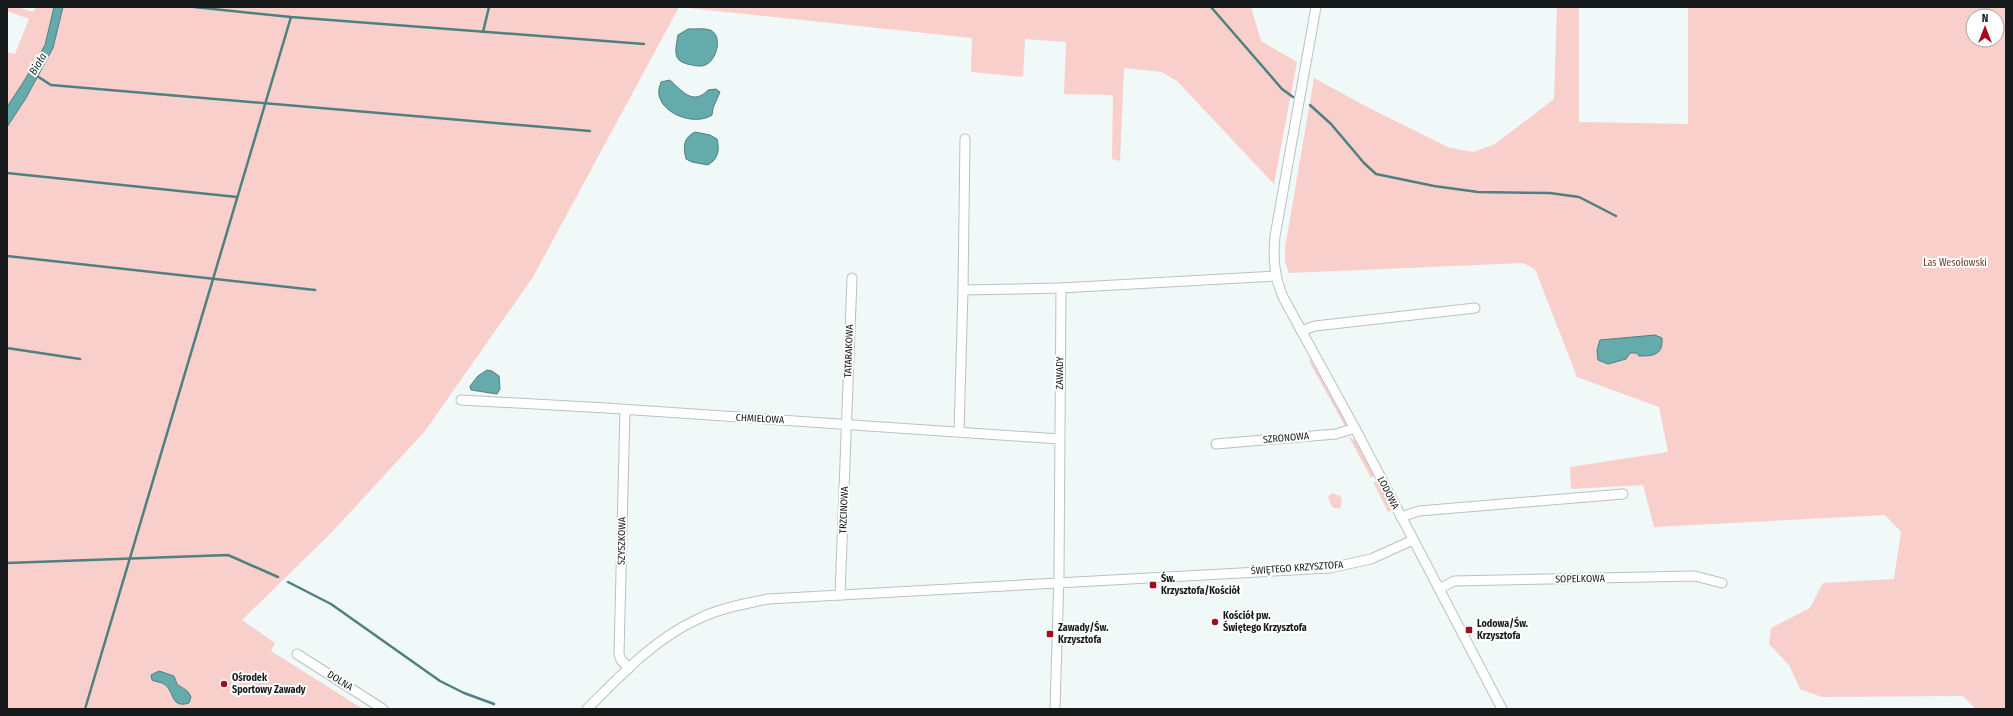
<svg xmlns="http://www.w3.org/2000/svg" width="2013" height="716" font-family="'Fira Sans Condensed',sans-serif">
<rect width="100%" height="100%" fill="#f0f8f8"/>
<g fill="#f9cfcb" fill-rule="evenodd">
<path d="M7 7H18L33 12 36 7H1251L1261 41 1297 62 1274 184 1177 81 1162 72 1124 68 1120 161 1112 159 1113 95 1064 94 1066 42 1025 39 1023 77 971 72 972 38 679 7 533 277 425 431 332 532 242 620 275 643 271 651 363 709H7V52L15 54 29 19 7 11Z"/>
<path d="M1557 7H1579V122L1688 124V7H2006V709H1973L1974 707 1963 696 1822 697 1800 689 1789 665 1769 644 1771 628 1810 608 1823 583 1894 579 1901 532 1885 515 1654 527 1643 485 1571 489 1570 467 1668 452 1659 407 1577 377 1535 269 1523 263 1289 273 1285 262V248L1314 78 1371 109 1450 148 1474 152 1495 144 1554 99ZM1973 16H1997V40H1973Z"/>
<path d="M1311 360 1346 422V428L1309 361Z"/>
<path d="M1349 437 1356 441 1374 475 1371 478Z"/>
<path d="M1377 481 1392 511 1388 512 1373 482Z"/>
<path d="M1332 493 1340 496 1342 500 1340 509 1332 507 1328 497Z"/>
</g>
<g fill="#66abab" stroke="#4e8080">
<path d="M54 7H63L53 48 26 98 7 127V107L24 81 45 45Z"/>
<path d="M688 29C695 29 704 28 710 30 723 35 717 59 707 64 703 67 697 66 692 65 672 62 675 52 678 35Z"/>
<path d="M670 80C682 91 693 106 708 90L716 89 720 92 713 108 712 115C696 126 663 115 659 95 658 91 660 85 661 82Z"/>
<path d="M695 132 710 135 717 139C720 150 718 159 708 165L692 162 686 159C683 147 683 138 695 132Z"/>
<path d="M1655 335 1662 338C1663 355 1654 356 1639 356L1637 353H1630L1626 359 1608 364 1598 360 1597 350 1600 340Z"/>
<path d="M487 370 492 371 499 376 500 389 497 394 471 390 470 386 478 376Z"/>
<path d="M159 671 174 676 177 684C184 690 187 688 191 697L189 703C170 709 175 691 164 684 161 682 156 682 152 680L151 675Z"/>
</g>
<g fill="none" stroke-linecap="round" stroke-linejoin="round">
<g stroke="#4e8080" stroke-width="2.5">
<path d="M194 7 291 17 644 44"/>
<path d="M1211 7 1282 89 1293 97"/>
<path d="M483 32 489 7"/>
<path d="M37 76 51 85 590 131"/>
<path d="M1310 105 1331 124 1364 163 1376 174 1434 186 1478 192 1550 193 1579 197 1616 216"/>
<path d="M7 173 237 197"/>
<path d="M7 256 315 290"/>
<path d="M7 348 80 359"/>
<path d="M7 563 228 555 278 577"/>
<path d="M288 582 331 604 440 681 464 693 494 704"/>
<path d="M85 709 291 17"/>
</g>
<g stroke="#bac1c1" stroke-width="11">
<g id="minor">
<path d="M1316 7 1275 236C1273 258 1274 276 1283 297L1359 436 1502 709"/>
<path d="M965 139 963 290 1061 288 1059 574 1055 709"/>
<path d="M1061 288 1276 276"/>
<path d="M1301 331 1315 326 1475 308"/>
<path d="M461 400 606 408 1059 439"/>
<path d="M625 410 619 654 621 660 629 668"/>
<path d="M959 432 963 290"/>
<path d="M1216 444 1336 434 1355 428"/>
<path d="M1401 517 1419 511 1623 494"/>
<path d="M1439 589 1454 581 1695 576 1722 583"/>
<path d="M840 595 852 278"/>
<path d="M297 654 383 709"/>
<path d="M587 709C621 675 654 639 698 619 720 608 744 604 768 599L1330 568 1371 559 1413 540"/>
</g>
</g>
<use href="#minor" stroke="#fff" stroke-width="9"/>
</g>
<g fill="#a50b1e" stroke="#fff" stroke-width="1.5">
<rect x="1149" y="581" width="8" height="8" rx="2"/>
<circle cx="1215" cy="622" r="4"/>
<rect x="1465" y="626" width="8" height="8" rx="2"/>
<rect x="1046" y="630" width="8" height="8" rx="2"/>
<circle cx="224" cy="684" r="4"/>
</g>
<g text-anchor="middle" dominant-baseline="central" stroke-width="4" stroke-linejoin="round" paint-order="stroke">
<g font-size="10" fill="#7c3432" stroke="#fff">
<text x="1955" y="263">Las Wesołowski</text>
</g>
<g font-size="10" fill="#171a1a" stroke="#fff">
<text transform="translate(849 351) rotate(-88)">TATARAKOWA</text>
<text transform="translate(1060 373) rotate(-89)">ZAWADY</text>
<text transform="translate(760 419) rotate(3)">CHMIELOWA</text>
<text transform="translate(1286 438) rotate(-5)">SZRONOWA</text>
<text transform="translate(1388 493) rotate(63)">LODOWA</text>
<text transform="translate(844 510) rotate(-88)">TRZCINOWA</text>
<text transform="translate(622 541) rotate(-89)">SZYSZKOWA</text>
<text transform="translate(1297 568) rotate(-4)">ŚWIĘTEGO KRZYSZTOFA</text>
<text transform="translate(1580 579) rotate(-1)">SOPELKOWA</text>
<text transform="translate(340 681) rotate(32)">DOLNA</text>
</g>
<g font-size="10" font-weight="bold" fill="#171a1a" stroke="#fff" text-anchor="start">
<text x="1161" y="579">Św.<tspan x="1161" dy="12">Krzysztofa/Kościół</tspan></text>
<text x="1223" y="616">Kościół pw.<tspan x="1223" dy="12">Świętego Krzysztofa</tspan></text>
<text x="1477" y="624">Lodowa/Św.<tspan x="1477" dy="12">Krzysztofa</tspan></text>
<text x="1058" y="628">Zawady/Św.<tspan x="1058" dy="12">Krzysztofa</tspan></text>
<text x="232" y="678">Ośrodek<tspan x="232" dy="12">Sportowy Zawady</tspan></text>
</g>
<g font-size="11" font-style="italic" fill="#0b2f2f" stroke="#fff">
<text transform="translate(38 64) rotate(-59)">Biała</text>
</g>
</g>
<rect width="2013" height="716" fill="none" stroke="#171a1a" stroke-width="16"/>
<g transform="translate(1985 28)"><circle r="19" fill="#ffffff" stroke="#a2a3a3"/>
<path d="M0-3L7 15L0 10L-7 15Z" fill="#a50b1e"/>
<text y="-6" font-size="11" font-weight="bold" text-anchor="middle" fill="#171a1a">N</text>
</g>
</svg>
